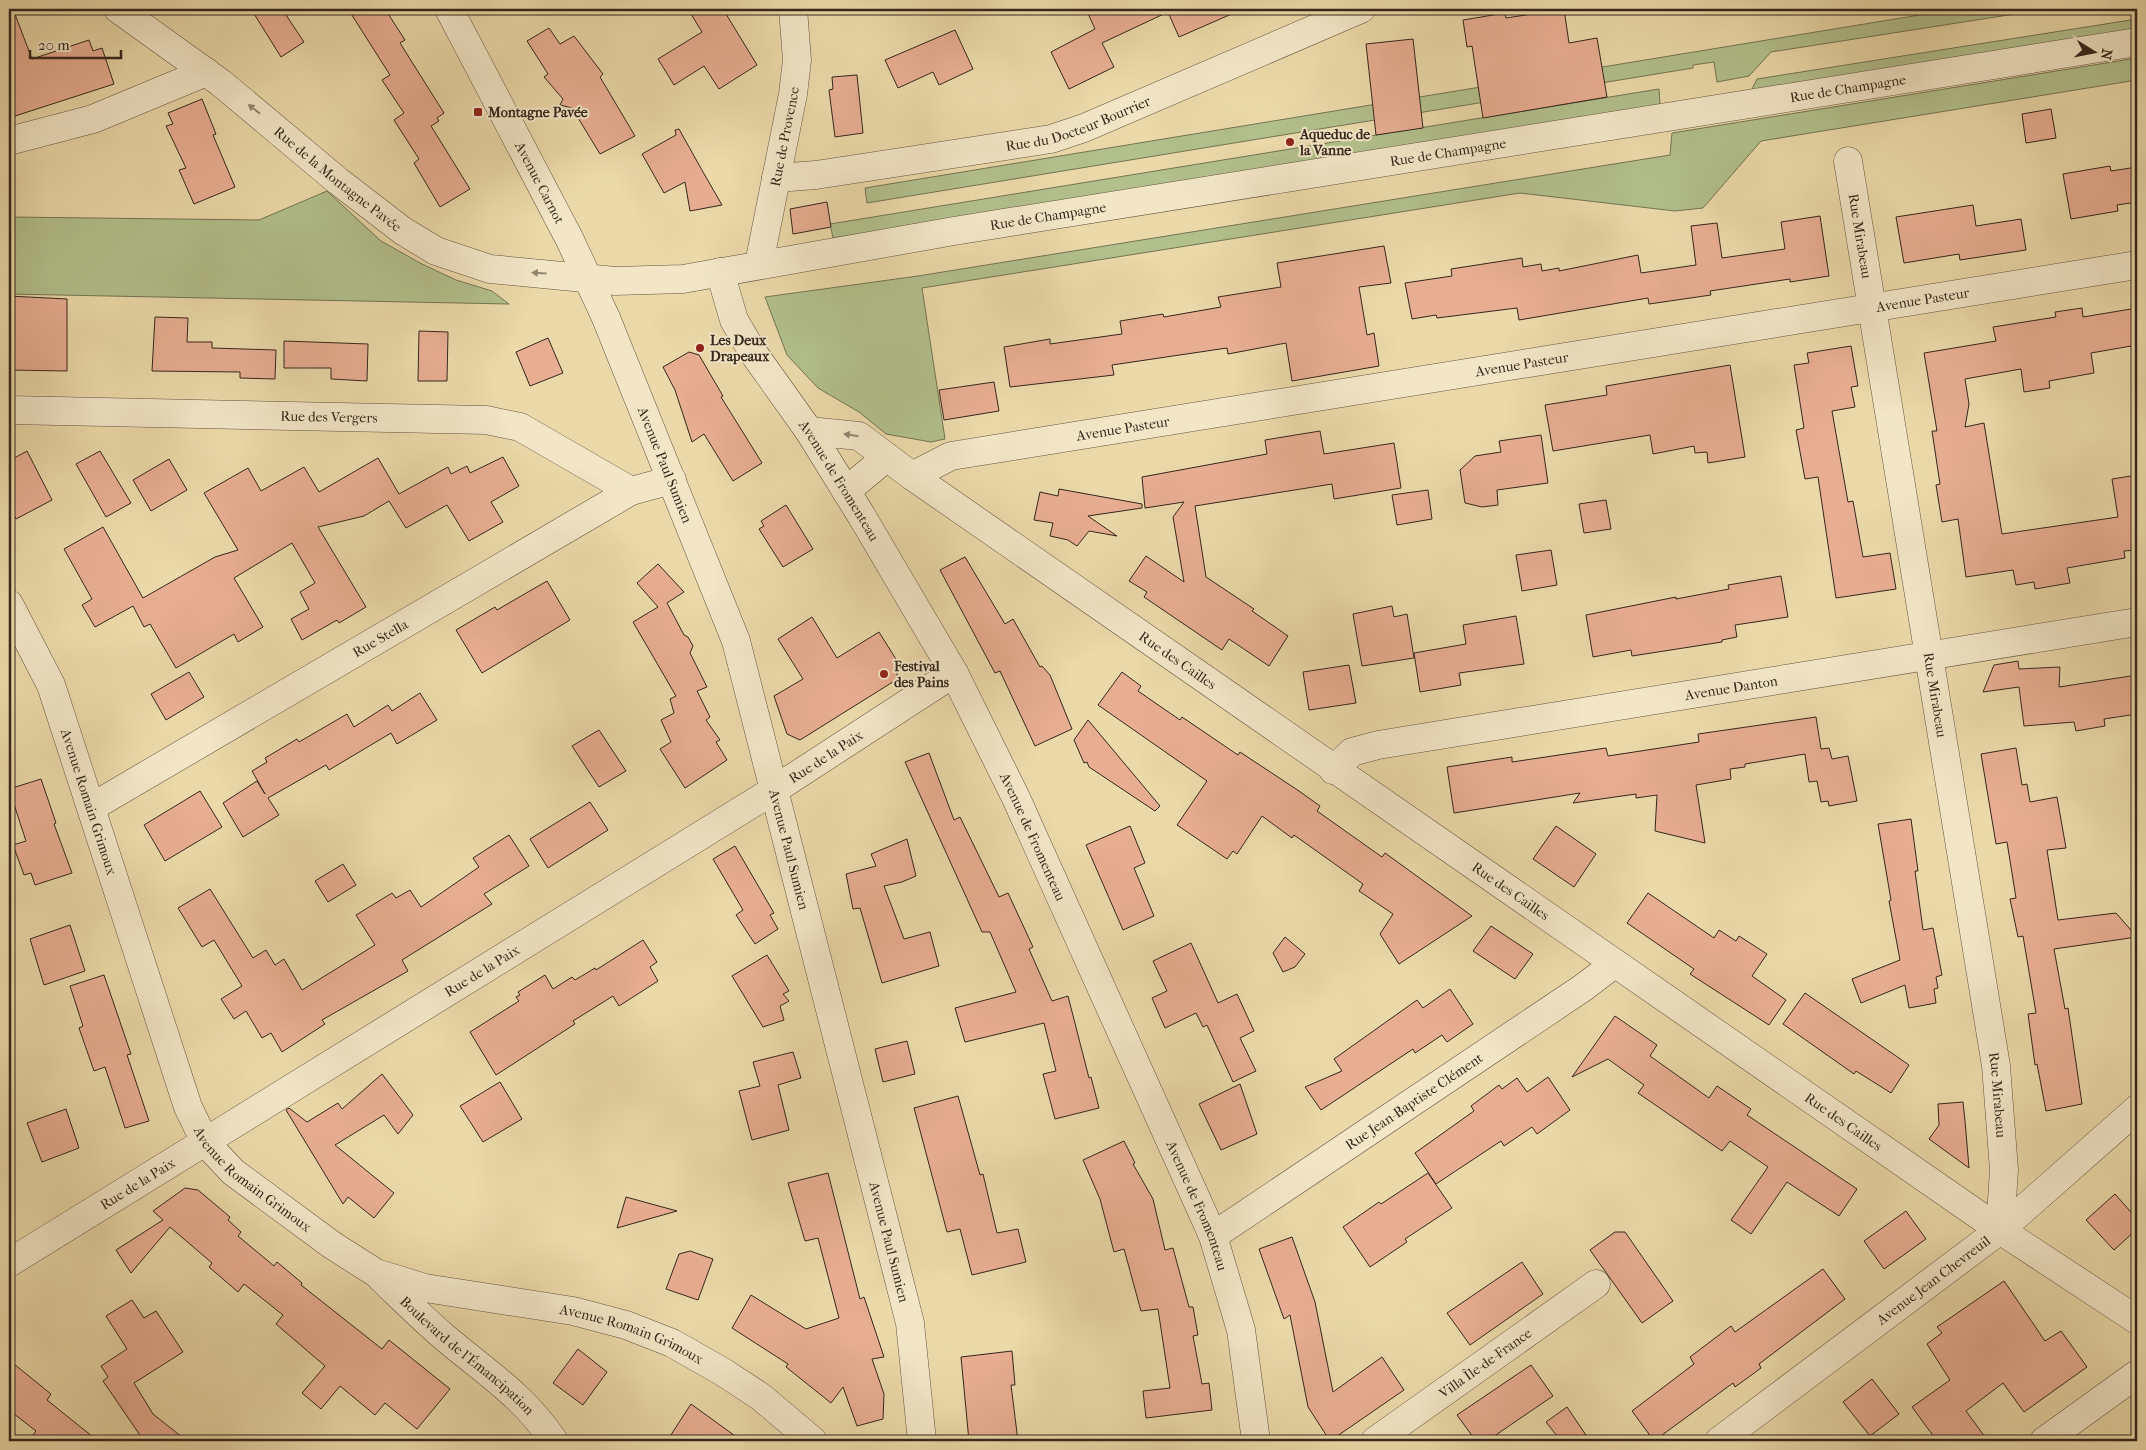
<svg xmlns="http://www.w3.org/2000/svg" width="2146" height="1450" font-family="'IM FELL French Canon',serif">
<rect width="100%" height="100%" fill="#ebd9a9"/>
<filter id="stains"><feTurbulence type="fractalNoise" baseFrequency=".004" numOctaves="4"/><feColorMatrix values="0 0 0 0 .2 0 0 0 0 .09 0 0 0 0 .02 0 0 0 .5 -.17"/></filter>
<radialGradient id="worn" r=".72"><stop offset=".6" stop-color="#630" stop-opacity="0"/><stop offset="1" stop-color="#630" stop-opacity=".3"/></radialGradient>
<g fill="#b2c08c" stroke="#747454">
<path d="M1956 9H2047L1771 52 1749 76 1717 82 1714 62 1693 65V68L867 203 865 188Z"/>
<path d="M2137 19V29L1751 91 1757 79Z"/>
<path d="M2137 58V80L1761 141 1703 208 1675 211 1520 193 922 288 945 439 931 442 886 434 859 412 818 388 787 355 765 297 918 276 1670 155 1672 133Z"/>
<path d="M1659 89 1660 106 833 238 830 224Z"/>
<path d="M327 191 381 241 422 264 456 280 492 291 509 304 9 294V217L259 220Z"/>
</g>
<g fill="#e8ae92" stroke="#35271c">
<path d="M9 9H13L32 59 89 40 93 51 102 48 114 84 15 116 9 96Z"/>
<path d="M251 9H282L304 42 281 57Z"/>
<path d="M348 9H385L405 40 400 43 444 113 437 118 439 121 431 126 470 189 440 207 414 163 419 159 394 120 404 113 382 80 390 75Z"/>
<path d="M688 9H723L757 65 719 89 704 66 674 85 658 59 702 32Z"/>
<path d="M1086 9H1243L1179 37 1168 12 1102 43 1114 67 1069 89 1051 52 1095 29Z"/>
<path d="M1564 9 1569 43 1597 38 1607 97 1483 118 1472 46 1467 47 1463 20 1505 13 1506 18Z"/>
<path d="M549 28 560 44 574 36 603 74 600 77 635 136 600 154 572 108 560 105 563 99 544 77 548 74 527 41Z"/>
<path d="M955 30 973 69 939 85 933 72 898 88 885 60Z"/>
<path d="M1413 39 1423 128 1376 135 1366 44Z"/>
<path d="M857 75 863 133 835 137 829 90 833 89 832 77Z"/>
<path d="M202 99 216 134 213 135 235 187 194 204 179 170 186 168 166 126 173 124 168 113Z"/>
<path d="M2051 109 2056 138 2026 143 2022 114Z"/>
<path d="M679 129 703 172 722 205 690 211 685 182 664 193 642 154 676 135 675 130Z"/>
<path d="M2110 166 2111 171 2137 167V202L2117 205 2118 211 2071 219 2063 174Z"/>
<path d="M827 202 831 227 793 234 790 209Z"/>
<path d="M1973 205 1976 226 2021 219 2026 250 1960 260 1959 254 1904 263 1896 217Z"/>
<path d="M1820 216 1829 276 1790 282V279L1710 291 1711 295 1649 304 1648 298 1519 320 1517 308 1437 318 1436 315 1412 319 1405 283 1452 276 1451 269 1522 258 1523 267 1541 264 1542 271 1559 268V271L1638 255 1641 273 1696 265 1691 226 1717 223 1722 258 1785 249 1781 222Z"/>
<path d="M1384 246 1391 283 1359 287 1367 335 1374 333 1379 366 1292 381 1286 343 1228 354 1227 348 1112 365 1114 375 1010 387 1004 347 1050 339V344L1122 334 1120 321 1163 314 1164 317 1221 307 1218 297 1281 287 1277 263Z"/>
<path d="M9 296 67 299V371L9 370Z"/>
<path d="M2082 308 2083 317 2137 308V345L2091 353 2094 373 2049 381 2050 388 2024 392 2021 369 1965 379 1969 404 1965 427 1984 423 2002 534 2118 517 2112 479 2137 475V550L2124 551 2125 558 2067 568 2070 583 2035 589 2034 582 2016 585 2013 570 1966 577 1958 519 1942 522 1936 485 1940 484 1932 431H1937L1924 353 1996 341 1993 327 2056 317 2055 312Z"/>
<path d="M155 317 188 318 187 342H212V348L276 350 275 379 240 378V372L152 371Z"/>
<path d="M419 331 448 332 447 381H418Z"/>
<path d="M548 338 563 373 530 386 516 352Z"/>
<path d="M284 341 368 344 367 381 331 379V368H284Z"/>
<path d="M1851 346 1858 386 1851 387 1855 407 1832 411 1848 502 1853 501 1863 557 1890 553 1896 589 1836 598 1818 477 1805 479 1796 430 1804 428 1794 365 1809 363 1807 353Z"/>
<path d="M689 352 699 355 723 396 721 397 762 463 733 481 704 434 692 442 675 390 663 367Z"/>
<path d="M1730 365 1745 457 1708 463 1707 452 1695 453 1694 446 1653 454 1650 435 1553 451 1545 405 1607 395 1606 386Z"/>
<path d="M994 382 999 411 944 420 939 390Z"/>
<path d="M1320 431 1324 454 1394 443 1401 488 1334 499 1332 484 1195 506 1206 577 1254 609 1252 611 1288 636 1269 666 1229 639 1222 650 1144 597 1147 592 1129 581 1146 556 1184 582 1173 517 1184 502 1145 508 1142 477 1267 454 1265 440Z"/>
<path d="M1541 435 1548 483 1497 490 1498 505 1482 507 1465 503 1460 470 1475 456 1501 452 1499 441Z"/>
<path d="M27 451 52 500 16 519 9 505V461Z"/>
<path d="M100 451 131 503 106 517 76 464Z"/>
<path d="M503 457 519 486 491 502 503 522 469 541 447 505 406 528 389 501 364 516 318 527 366 607 339 623 337 620 302 640 291 619 309 609 300 592 315 583 292 543 234 578 263 627 238 642 234 634 176 668 150 624 144 627 133 606 95 627 82 605 92 599 64 549 103 527 143 598 215 557 238 550 204 493 248 468 261 491 304 467 319 492 378 458 399 494 448 467 451 474 467 466 470 473Z"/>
<path d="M169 459 187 490 151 511 133 480Z"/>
<path d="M1059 489 1142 504V508L1088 516 1117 536 1089 531 1077 546 1068 540 1050 536 1053 523 1034 520 1040 492 1058 496Z"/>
<path d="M1428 490 1432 519 1397 525 1392 495Z"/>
<path d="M1606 500 1611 529 1584 533 1579 504Z"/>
<path d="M786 505 813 549 783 567 759 529 764 526 761 521Z"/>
<path d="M1551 550 1557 585 1522 591 1516 555Z"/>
<path d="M965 557 1005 624 1013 619 1040 667 1042 666 1050 675 1072 729 1035 746 1000 671 995 673 940 570Z"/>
<path d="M658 564 684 592 667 603 684 635 688 637 693 646 690 653 707 687 697 691 710 717 706 720 720 740 716 742 727 760 685 788 660 749 671 742 661 720 674 713 670 699 676 696 633 622 658 607 637 583Z"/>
<path d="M1781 576 1788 617 1735 625 1737 637 1722 640V642L1632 656 1631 650 1593 657 1586 615 1676 597V599L1729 589 1728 585Z"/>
<path d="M547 581 570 620 482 673 456 630 495 607 497 610Z"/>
<path d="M1392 606 1394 617 1407 614 1414 658 1362 666 1353 614Z"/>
<path d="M1516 616 1524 664 1459 673 1461 685 1420 692 1414 653 1466 644 1463 625Z"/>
<path d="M812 617 837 658 879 632 899 664 896 680 800 740 787 734 774 696 803 679 778 639Z"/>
<path d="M2018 661 2019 669 2060 667 2059 687 2137 675V714L2104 719 2105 726 2076 731 2074 722 2024 726 2019 687 1983 692 1994 665Z"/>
<path d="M1349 665 1356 703 1309 710 1303 672Z"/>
<path d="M189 672 204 697 166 720 151 694Z"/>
<path d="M1122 672 1141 686 1138 691 1180 720 1182 717 1238 755 1240 752 1299 791 1320 806 1317 811 1382 857 1385 853 1472 916 1399 964 1380 934 1393 914 1359 891 1363 884 1294 835 1292 838 1262 816 1237 854 1233 851 1227 859 1177 825 1207 781 1098 705Z"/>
<path d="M420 693 437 720 397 744 391 733 329 770 326 765 268 798 279 815 243 837 223 803 257 781 265 794 252 771 267 762 265 758 297 739 299 742 347 714 354 727 388 705 392 711Z"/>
<path d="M1816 717 1821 749 1829 748 1832 759 1848 756 1857 801 1829 806 1828 801 1821 802 1817 781 1809 782 1805 754 1745 764V767L1730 769 1731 779 1696 785 1705 843 1655 831 1657 795 1636 798V794L1573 803 1580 793 1454 813 1447 767 1512 757V762L1606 748 1608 756 1699 742 1698 734Z"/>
<path d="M1088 720 1160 806 1155 811 1089 767 1087 762 1084 763 1074 740Z"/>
<path d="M599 730 626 771 599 787 572 746Z"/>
<path d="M2016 748 2022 785 2027 784 2030 802 2057 797 2066 848 2047 850 2058 920 2116 913 2137 937 2054 949 2065 1009 2068 1008 2082 1104 2046 1111 2037 1064 2035 1065 2028 1014 2036 1013 2023 936 2018 937 2010 899 2016 898 2007 842 1996 844 1981 754Z"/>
<path d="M929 753 954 820 960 817 999 897 1008 893 1033 947 1029 949 1052 1001 1068 996 1089 1078 1091 1077 1099 1108 1055 1119 1043 1074 1056 1071 1044 1023 965 1042 955 1008 1016 992 990 932H982L905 762Z"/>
<path d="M41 779 56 823 54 824 72 873 35 885 31 873 24 875 13 845 26 841 9 789Z"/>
<path d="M200 791 222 827 165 861 144 825Z"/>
<path d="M590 802 608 830 548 868 530 839Z"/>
<path d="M1911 819 1918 871H1915L1923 930 1933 928 1942 975 1936 977 1938 988 1934 989 1936 1003 1909 1008 1905 985 1861 1003 1852 979 1900 960 1889 901 1891 900 1878 824Z"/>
<path d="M1130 826 1145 863 1134 868 1154 916 1123 930 1086 845Z"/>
<path d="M1556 826 1596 854 1574 887 1533 859Z"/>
<path d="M509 835 529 866 484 894 492 904 402 960 408 971 322 1020 325 1024 282 1052 271 1033 262 1038 246 1011 234 1019 221 999 242 986 214 940 202 947 178 908 210 889 253 958 266 950 275 965 284 959 302 990 375 945 356 915 392 893 396 898 410 890 421 907 479 867 473 858Z"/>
<path d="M907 839 916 876 902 882 884 886 904 939 930 932 939 966 882 983 860 908 853 909 846 874 876 866 871 854Z"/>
<path d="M735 846 774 913 770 915 778 929 755 944 736 915 743 910 713 859Z"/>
<path d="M343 864 356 885 328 902 315 881Z"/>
<path d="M1648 893 1714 938 1719 930 1736 941 1739 936 1767 954 1752 976 1786 1000 1769 1025 1690 974 1694 969 1627 923Z"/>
<path d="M70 925 85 971 44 985 30 939Z"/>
<path d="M1491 926 1533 954 1515 979 1473 951Z"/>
<path d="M1285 937 1305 954 1295 967 1283 972 1273 953Z"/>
<path d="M643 940 657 962 650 967 658 981 619 1006 613 996 573 1021 575 1024 496 1075 470 1032 519 1001 516 997 520 995 518 992 545 975 553 989 572 977 575 980 595 968 596 970Z"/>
<path d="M1191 943 1218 1003 1237 994 1254 1031 1240 1038 1256 1071 1233 1082 1207 1025 1203 1027 1196 1013 1165 1028 1152 998 1167 991 1153 961Z"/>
<path d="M767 955 789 991 783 994 789 1001 780 1006 784 1020 763 1027 732 976Z"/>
<path d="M104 975 131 1054 127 1055 149 1121 125 1128 105 1067 94 1071 79 1028 83 1026 70 986Z"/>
<path d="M1450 989 1473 1024 1447 1042 1442 1035 1415 1053 1413 1049 1321 1110 1305 1087 1342 1071 1334 1059 1417 1000 1423 1008Z"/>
<path d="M1805 993 1909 1065 1891 1093 1856 1071 1854 1074 1783 1024Z"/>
<path d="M1615 1016 1657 1045 1650 1056 1709 1098 1717 1086 1751 1109 1747 1115 1857 1189 1839 1216 1787 1182 1751 1234 1731 1220 1768 1167 1730 1141 1722 1151 1638 1093 1644 1085 1608 1059 1572 1077Z"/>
<path d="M907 1041 915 1074 883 1082 875 1049Z"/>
<path d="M793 1052 801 1078 778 1085 789 1130 752 1140 739 1091 760 1086 753 1062Z"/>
<path d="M382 1074 413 1115 398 1134 384 1115 335 1145 394 1193 374 1218 348 1197 343 1204 286 1110 289 1108 307 1122 338 1103 342 1109Z"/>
<path d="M1548 1077 1570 1110 1537 1134 1532 1127 1504 1146 1501 1141 1436 1184 1415 1153 1474 1111 1471 1106 1499 1085 1502 1089 1517 1078 1527 1092Z"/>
<path d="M500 1082 522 1119 483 1142 460 1106Z"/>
<path d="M1240 1084 1257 1134 1221 1150 1199 1104Z"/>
<path d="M958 1096 980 1175 983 1174 997 1233 1018 1229 1026 1262 972 1275 960 1229 947 1232 914 1108Z"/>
<path d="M1963 1102 1965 1121 1969 1168 1929 1139 1939 1125 1938 1104Z"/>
<path d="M66 1109 79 1148 42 1162 27 1123Z"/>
<path d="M1124 1141 1135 1163 1133 1164 1153 1199 1165 1250 1173 1248 1189 1307H1193L1198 1335 1193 1336 1202 1384 1209 1383 1212 1410 1146 1418 1143 1391 1170 1388 1158 1309 1141 1311 1124 1249 1114 1252 1100 1199 1083 1160Z"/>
<path d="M828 1173 860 1299 864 1297 884 1357 872 1359 884 1394 883 1419 857 1426 843 1387 831 1403 786 1367 788 1364 732 1328 751 1295 806 1329 839 1318 818 1238 805 1241 788 1183Z"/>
<path d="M1428 1173 1452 1208 1405 1239 1407 1242 1370 1267 1343 1227 1379 1202 1381 1204Z"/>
<path d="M185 1188 198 1190 230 1217 228 1220 241 1232 238 1236 274 1266 277 1262 302 1283 301 1285 382 1349 389 1340 450 1389 417 1429 385 1403 375 1415 340 1386 321 1409 302 1393 325 1366 276 1324 283 1315 244 1284 238 1292 209 1267 212 1263 170 1227 131 1273 116 1250 163 1220 153 1211Z"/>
<path d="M2115 1194 2137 1219V1229L2114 1250 2086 1220Z"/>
<path d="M626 1197 677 1211 617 1228Z"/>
<path d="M1906 1211 1926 1239 1884 1269 1864 1241Z"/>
<path d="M1615 1232H1625L1673 1301 1642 1323 1590 1250Z"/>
<path d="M1292 1237 1315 1302 1333 1392 1382 1357 1404 1390 1330 1441 1308 1407 1290 1315 1284 1319 1259 1249Z"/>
<path d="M690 1251 713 1259 698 1300 666 1289 679 1254Z"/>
<path d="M1522 1262 1543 1294 1470 1345 1447 1313Z"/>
<path d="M1823 1269 1845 1299 1759 1364 1761 1368 1735 1387 1733 1383 1654 1441 1632 1411 1694 1364 1690 1357 1731 1326 1735 1332Z"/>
<path d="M2004 1281 2045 1341 2061 1331 2087 1367 2024 1412 2003 1383 1966 1411 1988 1441H1937L1912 1407 1950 1380 1927 1344 1942 1333 1937 1327Z"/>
<path d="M132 1300 144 1318 156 1311 183 1352 134 1383 153 1414 187 1441H144L103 1381 108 1377 101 1366 127 1349 106 1316Z"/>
<path d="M578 1349 607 1372 583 1405 553 1383Z"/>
<path d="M1012 1351 1015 1385H1011L1018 1441H969L961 1357Z"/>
<path d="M9 1360 51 1394 47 1400 98 1441H28L36 1431 9 1410Z"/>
<path d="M1531 1365 1553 1396 1487 1441H1476L1457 1415Z"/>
<path d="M1872 1379 1899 1414 1870 1436 1843 1402Z"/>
<path d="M691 1404 742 1441H667Z"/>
<path d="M1567 1407 1590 1441H1561L1546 1422Z"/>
</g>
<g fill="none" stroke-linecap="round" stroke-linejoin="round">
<g stroke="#62543f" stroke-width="29">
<g id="minor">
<path id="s1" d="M118 9 221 83 338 181 403 231 436 251 490 269 615 281 683 279 954 231 2137 42"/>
<path id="s2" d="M449 9 570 240 606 318 736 641 910 1323 922 1441"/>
<path d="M9 141 93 119 206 72"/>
<path id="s3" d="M1848 161 1996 1066 2004 1170 2000 1230"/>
<path id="s4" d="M776 178 816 175 1051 139 1084 128 1361 9"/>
<path id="s5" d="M759 264 793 94 797 60 793 9"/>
<path id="s6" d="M720 272 734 320 752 351 809 431 861 515 954 673 1016 798 1213 1236 1241 1330 1256 1441"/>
<path id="s7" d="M9 410 486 420 520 427 631 491"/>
<path id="s8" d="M809 431 859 436 912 476 2000 1230 2137 1320"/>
<path id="s9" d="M912 476 951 456 2137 265"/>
<path d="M846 491 887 457"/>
<path id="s10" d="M9 604 51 685 188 1107 205 1142 233 1172 332 1245 376 1273 425 1288 573 1311 626 1325 672 1343 723 1372 761 1397 813 1441"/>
<path id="s11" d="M1333 770 1352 752 1378 745 2137 622"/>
<path id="s12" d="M92 807 631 491 672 480"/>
<path id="s13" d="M1213 1236 1584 987 1614 964"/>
<path id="s14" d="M9 1263 774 790 954 673"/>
<path id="s15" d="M381 1278C401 1297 421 1317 443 1336 485 1372 522 1394 554 1441"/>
<path id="s16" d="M1375 1441 1596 1284"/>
<path id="s17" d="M1719 1441 2000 1230 2137 1109"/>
<path d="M2044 1441 2137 1374"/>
</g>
</g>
<use href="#minor" stroke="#f2e6c7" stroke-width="28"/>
</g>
<defs><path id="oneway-solid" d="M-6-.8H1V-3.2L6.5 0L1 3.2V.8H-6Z" transform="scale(1.25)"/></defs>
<g fill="#948672">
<use href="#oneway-solid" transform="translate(254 109) rotate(-142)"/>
<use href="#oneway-solid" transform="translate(539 273) rotate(-176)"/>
<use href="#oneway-solid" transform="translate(851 435) rotate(-171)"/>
</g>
<g fill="#8f2418" stroke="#f2e6c7" stroke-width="2">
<rect x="473" y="107" width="10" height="10" rx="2.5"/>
<circle cx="1290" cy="142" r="5"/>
<circle cx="700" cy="348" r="5"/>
<circle cx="884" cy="674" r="5"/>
</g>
<g text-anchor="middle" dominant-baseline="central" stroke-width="4" stroke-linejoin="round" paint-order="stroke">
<g font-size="14" fill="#35271c" stroke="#f2e6c7">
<text stroke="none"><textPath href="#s1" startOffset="1831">Rue de Champagne</textPath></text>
<text stroke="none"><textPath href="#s4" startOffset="308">Rue du Docteur Bourrier</textPath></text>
<text stroke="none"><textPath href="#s5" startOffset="130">Rue de Provence</textPath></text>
<text stroke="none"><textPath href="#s1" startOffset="1426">Rue de Champagne</textPath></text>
<text stroke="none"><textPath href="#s1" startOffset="278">Rue de la Montagne Pavée</textPath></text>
<text stroke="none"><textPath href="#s2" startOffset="196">Avenue Carnot</textPath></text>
<text stroke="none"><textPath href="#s1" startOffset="1021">Rue de Champagne</textPath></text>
<text stroke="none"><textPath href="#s3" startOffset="76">Rue Mirabeau</textPath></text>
<text stroke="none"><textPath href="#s9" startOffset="1028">Avenue Pasteur</textPath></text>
<text stroke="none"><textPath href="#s9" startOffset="622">Avenue Pasteur</textPath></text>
<text stroke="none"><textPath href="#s7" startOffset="320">Rue des Vergers</textPath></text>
<text stroke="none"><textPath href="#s9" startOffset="218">Avenue Pasteur</textPath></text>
<text stroke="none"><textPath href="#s2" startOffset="505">Avenue Paul Sumien</textPath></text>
<text stroke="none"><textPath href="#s6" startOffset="242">Avenue de Fromenteau</textPath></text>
<text stroke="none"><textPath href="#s12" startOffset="334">Rue Stella</textPath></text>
<text stroke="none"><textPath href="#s8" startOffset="440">Rue des Cailles</textPath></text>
<text stroke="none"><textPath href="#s11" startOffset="411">Avenue Danton</textPath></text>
<text stroke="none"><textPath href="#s3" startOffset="541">Rue Mirabeau</textPath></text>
<text stroke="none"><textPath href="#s14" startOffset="961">Rue de la Paix</textPath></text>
<text stroke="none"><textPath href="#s10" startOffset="214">Avenue Romain Grimoux</textPath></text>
<text stroke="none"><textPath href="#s6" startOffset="648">Avenue de Fromenteau</textPath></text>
<text stroke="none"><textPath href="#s2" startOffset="910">Avenue Paul Sumien</textPath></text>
<text stroke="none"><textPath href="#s8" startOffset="845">Rue des Cailles</textPath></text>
<text stroke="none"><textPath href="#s14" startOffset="556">Rue de la Paix</textPath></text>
<text stroke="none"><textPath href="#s3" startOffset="946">Rue Mirabeau</textPath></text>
<text stroke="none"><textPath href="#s13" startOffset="242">Rue Jean-Baptiste Clément</textPath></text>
<text stroke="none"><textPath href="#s8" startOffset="1250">Rue des Cailles</textPath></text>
<text stroke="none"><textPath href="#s10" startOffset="634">Avenue Romain Grimoux</textPath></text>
<text stroke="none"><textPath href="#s14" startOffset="151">Rue de la Paix</textPath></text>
<text stroke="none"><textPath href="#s6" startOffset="1052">Avenue de Fromenteau</textPath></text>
<text stroke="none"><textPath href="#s2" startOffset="1315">Avenue Paul Sumien</textPath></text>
<text stroke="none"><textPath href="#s17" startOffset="268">Avenue Jean Chevreuil</textPath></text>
<text stroke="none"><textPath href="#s10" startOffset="1054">Avenue Romain Grimoux</textPath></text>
<text stroke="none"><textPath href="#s15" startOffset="116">Boulevard de l'Émancipation</textPath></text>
<text stroke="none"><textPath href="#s16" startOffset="135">Villa Île-de-France</textPath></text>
</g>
<g font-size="14" font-weight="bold" fill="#35271c" stroke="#f2e6c7" text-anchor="start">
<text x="488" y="112">Montagne Pavée</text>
<text x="1300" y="134">Aqueduc de<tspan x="1300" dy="16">la Vanne</tspan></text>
<text x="710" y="340">Les Deux<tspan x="710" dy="16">Drapeaux</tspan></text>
<text x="894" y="666">Festival<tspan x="894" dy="16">des Pains</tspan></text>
</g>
</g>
<rect width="2146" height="1450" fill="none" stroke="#ebd9a9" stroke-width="30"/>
<rect x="10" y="10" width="2126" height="1430" fill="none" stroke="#35271c" stroke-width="2.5"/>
<rect x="15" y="15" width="2116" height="1420" fill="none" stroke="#35271c"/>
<g transform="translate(2094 52) rotate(100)" stroke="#f2e6c7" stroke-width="4" paint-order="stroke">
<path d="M0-4L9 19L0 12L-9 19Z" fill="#35271c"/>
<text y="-8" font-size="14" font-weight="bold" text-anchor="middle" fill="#35271c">N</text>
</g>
<path d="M30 50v8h91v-8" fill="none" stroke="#35271c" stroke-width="2.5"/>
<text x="38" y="50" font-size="15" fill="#35271c" stroke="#f2e6c7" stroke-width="4" paint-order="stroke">20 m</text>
<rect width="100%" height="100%" filter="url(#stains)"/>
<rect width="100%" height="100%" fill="url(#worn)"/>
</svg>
